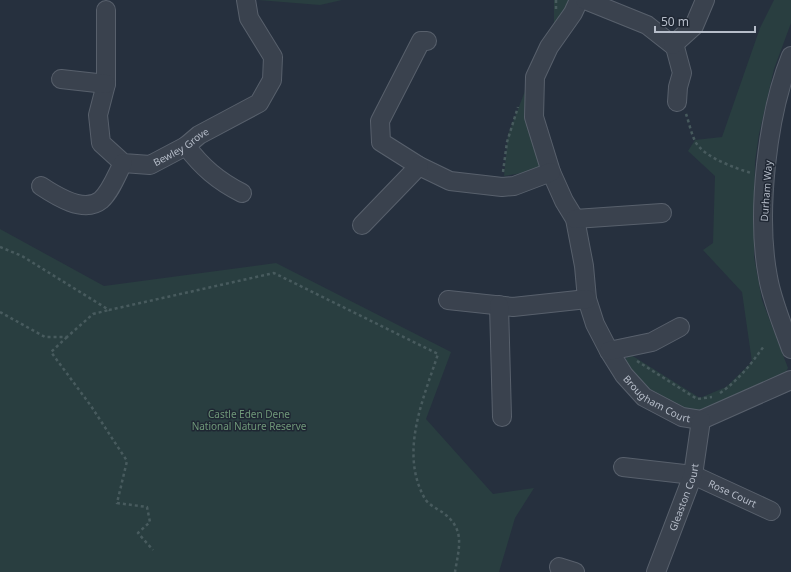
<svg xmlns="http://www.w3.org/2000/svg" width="791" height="572" font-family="'Noto Sans',sans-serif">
<rect width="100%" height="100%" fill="#26303e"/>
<g fill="#293e40">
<path d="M258 0H342L320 5Z"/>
<path d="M554 0H573L554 26Z"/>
<path d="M774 0H791V23L774 69 759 134 755 161 754 214V257L762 300 788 368 783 377 703 413 675 408 641 384 624 365 628 353 700 398 726 387 752 362 742 292 703 250 713 243 715 176 688 151 695 140 722 137 760 28Z"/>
<path d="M527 86 540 167 535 171 504 176 508 135Z"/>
<path d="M0 229 104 286 276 263 451 352 426 419 493 494 534 488 515 518 499 572H0Z"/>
</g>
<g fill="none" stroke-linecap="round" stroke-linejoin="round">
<g stroke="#58606c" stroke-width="20">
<g id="minor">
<path id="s1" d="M579 0 573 13 549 47 535 77 534 117 551 172 564 201 575 219 584 266 587 299 595 324 609 351 624 375 644 397 682 417 701 420 791 380"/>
<path d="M585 0 647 25 675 47 682 73 678 87 677 102"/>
<path id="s2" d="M106 10V84L98 115 101 143 123 163 150 165 186 146 199 135 259 103 272 80 273 57 249 18 246 0"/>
<path d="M427 41H421L380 121 381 142 419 166 450 181 502 187 514 186 551 172"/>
<path d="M673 45 694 26 705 0"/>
<path d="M791 56C767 115 756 214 768 277 772 301 783 326 791 349"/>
<path d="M61 79 106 84"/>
<path d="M186 146C202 167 218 181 242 193"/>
<path d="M41 186C56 196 84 214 101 200 111 191 117 174 123 163"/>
<path d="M575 219 662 213"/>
<path d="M362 225 419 166"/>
<path d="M448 300 513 307 587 299"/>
<path d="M499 305 502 417"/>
<path d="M609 351 652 342 680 327"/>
<path id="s3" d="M623 467 693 475 771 511"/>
<path d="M559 567 575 572"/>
<path id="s4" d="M656 572 693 475 701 420"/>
</g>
</g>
<g stroke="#485b5e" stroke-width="2.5" stroke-dasharray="3 3" stroke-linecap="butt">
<path d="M556 9V0"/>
<path d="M686 114C689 122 691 133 695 141 703 157 735 168 751 173"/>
<path d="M503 172 507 142 518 107"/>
<path d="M0 247 22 256 109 310 274 273 438 354C423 400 399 453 425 499 428 504 437 509 442 512 466 529 459 547 455 572"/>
<path d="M0 312 45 337H67L93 314 109 310"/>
<path d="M67 337 51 352 91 406 127 461 117 503 147 507 150 522 138 533 153 550"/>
<path d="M637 361 697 399 712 397"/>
<path d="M720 393C739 380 751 364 764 346"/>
</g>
<use href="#minor" stroke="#3a424e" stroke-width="18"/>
</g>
<g text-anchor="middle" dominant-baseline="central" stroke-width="3" stroke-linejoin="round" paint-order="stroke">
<g font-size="10" fill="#b6bdc9" stroke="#1f2733">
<text stroke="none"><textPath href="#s2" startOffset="227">Bewley Grove</textPath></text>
<text transform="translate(766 191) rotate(-86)">Durham Way</text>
<text stroke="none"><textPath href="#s1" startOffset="447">Brougham Court</textPath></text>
<text stroke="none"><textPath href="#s3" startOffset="114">Rose Court</textPath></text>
<text stroke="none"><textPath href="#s4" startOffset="80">Gleaston Court</textPath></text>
</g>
<g font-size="10" fill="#6f9879" stroke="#1f2733">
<text x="249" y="414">Castle Eden Dene<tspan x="249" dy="12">National Nature Reserve</tspan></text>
</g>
</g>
<path d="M655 26v6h100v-6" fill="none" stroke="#b6bdc9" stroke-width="2"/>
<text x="661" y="26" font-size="12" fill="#b6bdc9" stroke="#1f2733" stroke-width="3" paint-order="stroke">50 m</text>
</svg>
